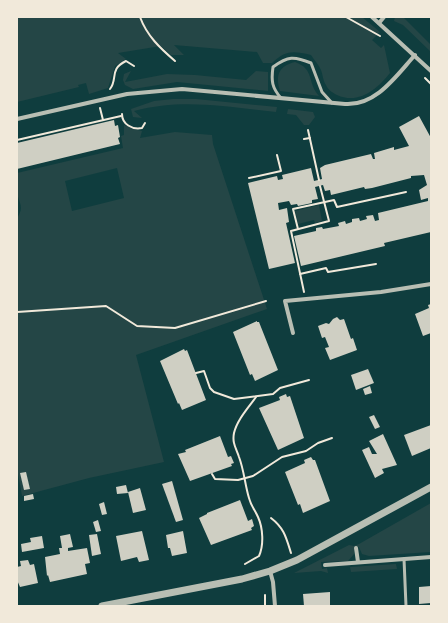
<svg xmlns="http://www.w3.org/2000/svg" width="448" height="623" font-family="'PT Sans Narrow',sans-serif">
<rect width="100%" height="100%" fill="#0f3d3e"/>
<g fill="#244646" fill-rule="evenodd">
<path d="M17 17H362L380 32 372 40 381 48 384 45 390 73C377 89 359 105 337 95 333 93 328 90 326 85 323 81 323 75 321 70 319 65 314 60 311 55 293 51 286 50 272 63H263L257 52 174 45 184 55H171L161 46 118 53 126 59 115 66 108 88 89 94 86 83 78 85 79 87 17 102Z"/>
<path d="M395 17H403L431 45V52L403 25 394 21Z"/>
<path d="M295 62C315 69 307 83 319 96L280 91C275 75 279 66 295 62Z"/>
<path d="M131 71 125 82 167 74 195 75 246 80 256 71 268 72V91L177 82 133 89 125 85 123 80 124 74Z"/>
<path d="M173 99H196L277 107 276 112C227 107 183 98 134 111L142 118 133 117 131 109 154 101Z"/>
<path d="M288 109 313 112 315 117 309 125H304L296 115 287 114Z"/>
<path d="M124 125 133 129 142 131 140 138 175 132 212 135 213 144 267 309 136 355 164 462 89 478 22 496 17 468V218C24 208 20 204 17 194 15 188 17 179 17 173L123 148 121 136 124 135ZM117 168 124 198 72 211 65 181Z"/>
<path d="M319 205 322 221 315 223 314 220 298 224 295 211Z"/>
<path d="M431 503V552L369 556 362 554 359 547 354 548V554L348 561 321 562 322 569 327 568 328 573 321 571 294 573 349 545 354 546 359 544Z"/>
<path d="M396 564 397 569 351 572 350 567Z"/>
</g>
<g fill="#cfcfc3">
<path d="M419 116 431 138V232L384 243 385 246 301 266 294 236 316 231V228L322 227 323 229 339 226 338 223 345 221 346 224 352 222V219L359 218 360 221 367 219 366 216 373 215 375 221 379 220 378 213 428 201V198L421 200 419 190 427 185 424 175 411 176V178L372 188 365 189 364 187 331 195 330 190 325 191 323 185 315 187 318 199 312 200V203L298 206 297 204 291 205 289 201 278 203 279 210 287 208 289 222 286 223 295 263 269 269 248 183 277 176 278 180 283 179 282 175 311 168 314 181 322 179 320 168 325 165 371 154 373 159H375L374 153 394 147V150L409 146 399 127Z"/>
<path d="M114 120 115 126 118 125 120 137 118 138 120 144 17 169V143Z"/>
<path d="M431 304V333L423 336 415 314 429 308 428 305Z"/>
<path d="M337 317 340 320 344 319 351 339 353 338 357 350 330 360 325 348 329 347 325 337 322 338 318 326 326 323 329 324 333 319Z"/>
<path d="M257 321V322H259L278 370 255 381 252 374 250 375 233 332Z"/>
<path d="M184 349 185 351 187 350 206 400 182 410 179 403 178 404 160 361Z"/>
<path d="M368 369 374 383 356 390 351 375Z"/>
<path d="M370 386 372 393 365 395 363 389Z"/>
<path d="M286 394 287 397 290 396 304 438 278 450 259 408 280 400 279 397Z"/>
<path d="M374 415 380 427 375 429 369 417Z"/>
<path d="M431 425V448L412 456 404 435Z"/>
<path d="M383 434 397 465 382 469 384 473 375 478 362 450 369 447 372 454H377L369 441Z"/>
<path d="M220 436 228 457 231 456 234 463 231 464 232 466 190 481 178 454 186 452 185 450Z"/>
<path d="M311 457 313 460H315L330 501 303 513 300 504 298 505 285 472 305 463 304 460Z"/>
<path d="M26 472 30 489 24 490 20 473Z"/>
<path d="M172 481 183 520 176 522 162 484Z"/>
<path d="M126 485 128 493 117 494 116 487Z"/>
<path d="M140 488 146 510 133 513 128 492Z"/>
<path d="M33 494 34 499 24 501V496Z"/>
<path d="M240 500 248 521 252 519 254 526 251 528 252 530 211 545 199 518 207 514V513Z"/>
<path d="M104 502 107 514 102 515 99 504Z"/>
<path d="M98 520 101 531 96 532 93 522Z"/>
<path d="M142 531 149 560 139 562 137 557 121 561 116 536Z"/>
<path d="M183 531 187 553 172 556 170 548H168L166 535Z"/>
<path d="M70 534 73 547 68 548V551L87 548 90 563 85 564 87 574 50 582 48 575 47 576 45 557 60 554 59 548H62L60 536Z"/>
<path d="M97 534 101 554 92 556 89 535Z"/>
<path d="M42 536 44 548 22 552 21 544 31 542 30 538Z"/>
<path d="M28 560 30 565 34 564 38 583 20 587 17 580V567L21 566 20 561Z"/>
<path d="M431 586V603L419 604V587Z"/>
<path d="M330 592V606H304L303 594Z"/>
</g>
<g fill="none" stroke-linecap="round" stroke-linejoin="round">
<g stroke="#f1e9da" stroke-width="2">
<path d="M140 17C147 36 160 48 175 61"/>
<path d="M346 17 380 36"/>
<path d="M425 78 431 84"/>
<path d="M110 89C118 79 109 69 126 61L134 66"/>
<path d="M100 108 103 120"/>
<path d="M122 114C122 124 132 130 142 128L145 123"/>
<path d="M308 130 319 180"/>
<path d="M304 139 310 138"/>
<path d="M17 140 121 116"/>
<path d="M249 178 281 171 277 155"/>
<path d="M298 229 293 209 334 200 337 207 406 192"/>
<path d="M300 274 326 268 328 272 376 264"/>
<path d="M304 292 291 231 329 221 320 186"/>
<path d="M17 312 106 306 137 326 175 328 266 301"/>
<path d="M196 373 204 371 210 388 214 392 234 399 273 394 280 388 309 380"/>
<path d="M212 474 215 479 238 480 253 476 282 457 306 451 318 443 332 438"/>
<path d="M271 518C284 528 286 537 291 553"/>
<path d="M245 564 259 556C264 545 263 528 258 517 255 510 251 506 249 498 245 485 244 470 239 457 236 448 232 443 234 433 237 420 248 408 256 397"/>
<path d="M265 606V595"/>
</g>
<g stroke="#b8beb3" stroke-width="3">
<path d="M281 98C272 88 271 81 273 67 288 56 294 56 311 63L322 92 332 103"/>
<path d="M404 559 406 606"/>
</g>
<g stroke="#b8beb3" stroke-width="4">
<path d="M372 17 431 71"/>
<path d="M379 23 384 17"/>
<path d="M17 119 127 94 182 89 345 104C376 106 396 76 415 55"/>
<path d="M293 333 285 301 381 292 431 284"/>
<path d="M356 548 358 562"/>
<path d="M325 565 431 557"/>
<path d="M270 571 273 582 275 606"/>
</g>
<path stroke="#b8beb3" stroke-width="7" d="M102 606 242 579 270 571 297 560 431 487"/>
</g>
<rect width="448" height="623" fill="none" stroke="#f1e9da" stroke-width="36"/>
</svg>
